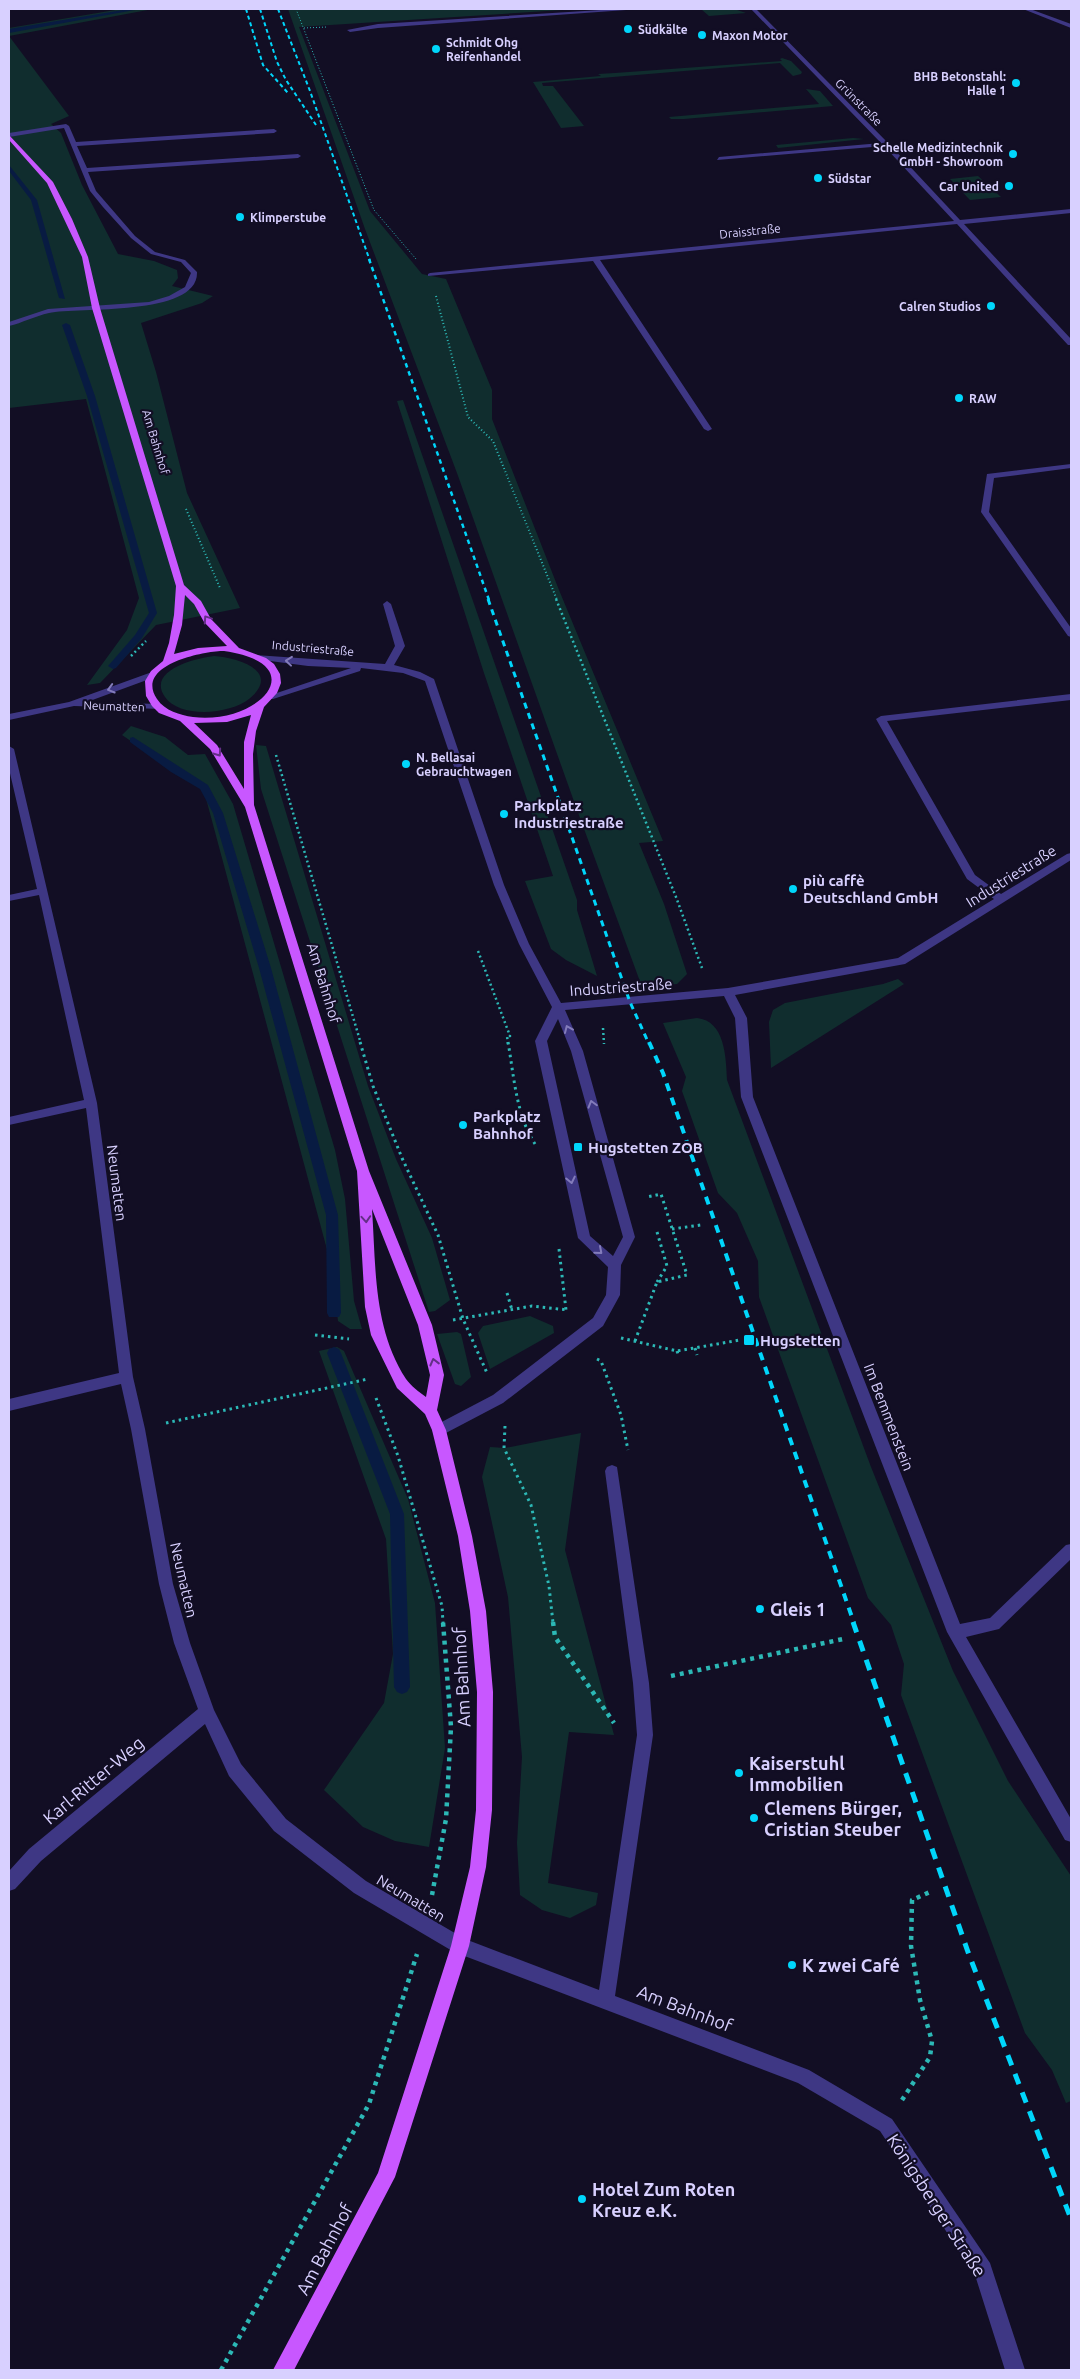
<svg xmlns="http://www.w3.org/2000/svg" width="1080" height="2379" font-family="Ubuntu,sans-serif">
<rect width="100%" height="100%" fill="#120e24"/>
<g fill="#102d2e">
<path d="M121 9H153L9 36 69 116 51 124 61 133 82 185 118 254 154 261 177 270 178 278 172 286 213 296 202 303 141 323 156 372 187 493 240 608 156 625 100 683 87 685 127 630 139 598 86 399 9 408V28Z"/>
<path d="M288 9H578L299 27 370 211 422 274 446 279 492 390V419L559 590 663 841 639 843 664 904 687 974 677 984 642 987 576 807 457 473 365 229Z"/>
<path d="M701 9H734L746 13 709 16Z"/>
<path d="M782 58 791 61 802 72 801 74 793 76 780 63 542 83 543 86H553L584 126 561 128 533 82 601 76 598 74 615 73 782 61 780 59Z"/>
<path d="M806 89 820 91 833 106 684 119H671L669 117 819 104Z"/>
<path d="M853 138 864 139 778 148 776 145Z"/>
<path d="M978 176 1001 197 970 200 950 179Z"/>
<path d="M403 400 577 900V910L597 976 566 960 551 949 525 881 553 876 484 673 397 401Z"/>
<path d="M214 656C236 657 283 671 249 699 231 714 180 719 165 697 146 670 197 658 214 656Z"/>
<path d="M131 726 165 737 188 755 205 754 233 804 335 1150 345 1199 354 1301 362 1329H350L338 1321 337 1312 332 1313 329 1257 204 791 122 735Z"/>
<path d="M256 745 266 746 368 1086 396 1159 432 1238 450 1300 435 1311 429 1312 261 789Z"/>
<path d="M898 979 904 984 771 1068 769 1022 773 1010 785 1003 883 984Z"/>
<path d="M697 1018C725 1021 726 1057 727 1080L871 1467 953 1671 1008 1781 1071 1876V2101L1066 2103 1052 2070 1025 2033 901 1695 904 1664 891 1625 868 1598 759 1297 758 1261 737 1213 718 1193 682 1091 686 1077 663 1023Z"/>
<path d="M530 1316 553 1326 554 1333 490 1369 478 1333 483 1326Z"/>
<path d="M457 1332 461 1334 471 1377 461 1386 455 1384 437 1334Z"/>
<path d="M337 1347 344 1351 408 1499 435 1603 445 1748 429 1847 395 1841 363 1827 324 1790 384 1703 393 1654 386 1539 319 1351Z"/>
<path d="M581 1433 565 1550 614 1735 569 1732 548 1883 598 1893 596 1905 570 1918 542 1910 520 1895 517 1843 522 1757 508 1597 482 1477 490 1447 505 1448Z"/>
</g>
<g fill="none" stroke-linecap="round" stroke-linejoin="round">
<g fill="#081b42" fill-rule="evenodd">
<path d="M129 9H140L9 33V29Z"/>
<path d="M9 165 37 200 65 299 59 298 31 200 9 171Z"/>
<path d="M66 323 70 325 95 396 157 613 142 638 116 668 113 669 108 666 135 635 149 613 87 396 62 325Z"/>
<path d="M133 737 208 785 223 813 271 968 338 1215 341 1313 339 1317H329L327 1313 326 1215 259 968 213 813 200 789 171 772 130 742V738Z"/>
<path d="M334 1347 339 1349 341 1353 404 1514 410 1687 407 1692 402 1694 397 1692 394 1687 390 1514 327 1353 329 1349Z"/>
</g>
<g stroke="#2cb8b6" stroke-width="1" stroke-dasharray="1 2" stroke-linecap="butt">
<path d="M296 9 374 210 416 259"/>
<path d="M304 28 327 27"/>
</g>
<g stroke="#2cb8b6" stroke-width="2" stroke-dasharray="1 2.5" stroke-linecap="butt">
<path d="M436 296 468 417 493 441 557 600"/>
<path d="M186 509 220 588"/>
</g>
<g stroke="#2cb8b6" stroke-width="2.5" stroke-dasharray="2 3" stroke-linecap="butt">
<path d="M556 599 676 897 702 968"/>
<path d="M131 656 146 641"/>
<path d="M276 755 361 1044"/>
<path d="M478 951 510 1036H507L508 1044"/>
<path d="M603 1028 604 1044"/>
</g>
<g stroke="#2cb8b6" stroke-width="3" stroke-dasharray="2.5 4" stroke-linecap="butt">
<path d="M360 1042 373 1086 402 1158 438 1235 463 1319 487 1373"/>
<path d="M508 1042C514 1076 516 1115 535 1144"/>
<path d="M672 1229 701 1225"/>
<path d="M657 1232 667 1266 657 1282"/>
<path d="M559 1249 566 1310"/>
<path d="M507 1293 512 1310"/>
<path d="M453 1320 532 1306 568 1310"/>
<path d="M315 1335 349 1339"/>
<path d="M621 1338 677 1351 740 1340"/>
<path d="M635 1341 657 1282 687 1275 661 1194 647 1197"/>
<path d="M695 1348 697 1355"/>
<path d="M677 1351 679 1357"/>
<path d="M597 1359 601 1361 621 1415 628 1450"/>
<path d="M376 1398 398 1456 442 1606 443 1623"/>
<path d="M166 1423 368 1379"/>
<path d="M505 1426 504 1448 531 1505 549 1586 553 1623"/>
</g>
<g stroke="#2cb8b6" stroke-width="4.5" stroke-dasharray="4 5" stroke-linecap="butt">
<path d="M553 1622 555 1637 614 1723"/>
<path d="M671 1676 843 1639"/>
<path d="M432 1895 446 1819 451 1727 443 1622"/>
<path d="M902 2100 930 2057 932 2041 920 2000 911 1946 912 1900 930 1892"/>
<path d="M221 2370 369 2104 417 1954"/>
</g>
<g fill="#3e3784" fill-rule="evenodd">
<path d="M617 9H640L378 28 350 32 347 30 378 24Z"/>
<path d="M751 9H756L888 143 960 220 1071 209V213L964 224 1071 339V345H1068L957 224 600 260 712 429 708 431 704 429 593 261 428 276V274L430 273 954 221 884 146 717 160 719 157 881 143Z"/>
<path d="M1023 9H1030L1071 24V28Z"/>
<path d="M66 124 69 126 76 142 274 129 277 131 274 133 77 146 87 168 298 154 301 156 298 158 88 172 96 191 135 236 155 252 185 260 197 272C199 317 78 307 49 313 35 316 22 323 9 326V322L48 309 149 302 169 296 185 287 191 273 181 262 151 254 131 238 103 207 90 191 64 128 9 137V133Z"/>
<path d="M1071 464V468L994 478 989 512 1071 628V637L1068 636 981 512 987 474Z"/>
<path d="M387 601 391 604 405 646 394 665 420 672 434 679 504 885 529 944 561 1003 728 988 898 958 994 899 967 879 876 719 881 716 1071 694V700L887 721 975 875 1001 894 1067 854 1071 853V860L905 964 735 995 747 1018 753 1097 960 1624 990 1618 1066 1545 1071 1544V1559L999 1629 966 1637 1071 1819V1842L1065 1840 947 1632 741 1097 735 1018 724 996 565 1010 583 1051 635 1237 621 1265 620 1295 603 1326 503 1403 444 1434 439 1436 434 1434 432 1430 434 1426 493 1395 593 1318 606 1295 608 1267 578 1238 535 1041 552 1007 519 944 494 885 425 681 403 673 361 668 360 671 273 699H267L265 697 351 668 308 666 255 659V655L385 664 395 646 383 604ZM558 1019 571 1051 623 1237 613 1256 590 1236 547 1041Z"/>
<path d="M152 672 155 673V677L87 702 158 704 163 707 161 709 74 706 9 720V714L69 702Z"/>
<path d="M9 746 14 749 97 1103 133 1377 145 1429 173 1584 190 1643 214 1710 241 1764 286 1819 366 1881 465 1939 599 1990 637 1735 633 1683 605 1471 607 1467 612 1465 617 1467 649 1683 653 1735 615 1996 809 2070 892 2119 990 2263 1025 2370H1005L975 2275 880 2131 798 2083 454 1952 354 1893 274 1831 229 1776 205 1724 41 1861 15 1889 9 1891V1871L29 1849 198 1709 174 1643 159 1584 131 1429 121 1384 9 1411V1399L119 1373 86 1108 9 1125V1117L84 1100 39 895 9 901V895L37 889 9 769Z"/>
</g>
<path fill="#c857ff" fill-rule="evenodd" d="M9 135 53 182 72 219 88 257 100 308 184 585 201 601 211 619 239 648 266 658 274 664 280 674 281 683 277 693 264 707 256 731 253 754 254 805 369 1171 432 1325 444 1375 437 1410 446 1430 472 1536 486 1611 493 1692 492 1810 486 1867 469 1946 395 2177 294 2370H273L378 2173 451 1946 470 1867 476 1810 477 1692 470 1611 458 1536 432 1430 425 1414 397 1388 371 1335 365 1307 357 1171 245 807 210 749 180 721 159 713 152 706 146 696 145 681 151 671 163 661 169 643 174 615 176 586 92 308 82 257 47 183 9 140ZM185 595 194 604 204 622 227 646 198 648 174 654 182 625ZM224 651C315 664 259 725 193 717 180 715 165 711 157 699 134 665 203 651 224 651ZM251 715 244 742V789L217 745 194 723 227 722ZM372 1209 418 1325 430 1375 426 1397C419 1392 411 1386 406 1379 373 1328 376 1267 372 1209Z"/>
<g stroke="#00d6fb" stroke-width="2" stroke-dasharray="4 3" stroke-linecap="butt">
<path d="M246 9 263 65 288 93"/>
<path d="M260 9 277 62 286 80 316 125"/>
<path d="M278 9 310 91 370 261"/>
</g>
<path stroke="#00d6fb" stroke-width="2.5" stroke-dasharray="4.5 4" stroke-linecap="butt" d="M369 259 489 600"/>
<path stroke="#00d6fb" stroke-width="3" stroke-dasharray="6 5" stroke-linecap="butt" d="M488 599 630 1002 649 1044"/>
<path stroke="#00d6fb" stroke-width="4" stroke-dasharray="8 7" stroke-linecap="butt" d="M649 1042 663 1073 854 1623"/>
<path stroke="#00d6fb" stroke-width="5" stroke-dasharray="11 9" stroke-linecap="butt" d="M853 1622 968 1952 1071 2219"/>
</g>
<defs><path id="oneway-chevron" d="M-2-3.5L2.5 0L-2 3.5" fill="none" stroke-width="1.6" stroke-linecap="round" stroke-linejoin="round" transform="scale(1.25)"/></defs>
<g stroke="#642f87">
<use href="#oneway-chevron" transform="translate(207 619) rotate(-124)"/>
<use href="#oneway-chevron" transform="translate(218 753) rotate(55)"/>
<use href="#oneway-chevron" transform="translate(366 1219) rotate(86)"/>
<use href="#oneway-chevron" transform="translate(434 1362) rotate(-104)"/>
</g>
<g stroke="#837cbb">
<use href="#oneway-chevron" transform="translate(289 661) rotate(-174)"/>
<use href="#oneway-chevron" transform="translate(111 689) rotate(164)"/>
<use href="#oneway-chevron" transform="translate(568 1029) rotate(-113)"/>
<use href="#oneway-chevron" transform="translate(592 1104) rotate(-106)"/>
<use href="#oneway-chevron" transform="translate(571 1180) rotate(78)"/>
<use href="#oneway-chevron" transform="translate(599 1251) rotate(41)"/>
</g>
<g fill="#00d6fb" stroke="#120e24" stroke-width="2">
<circle cx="628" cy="29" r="5"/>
<circle cx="702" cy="35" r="5"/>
<circle cx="436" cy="49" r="5"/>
<circle cx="1016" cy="83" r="5"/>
<circle cx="1013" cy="154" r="5"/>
<circle cx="818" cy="178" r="5"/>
<circle cx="1009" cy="186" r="5"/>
<circle cx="240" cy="217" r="5"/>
<circle cx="991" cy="306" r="5"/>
<circle cx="959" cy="398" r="5"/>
<circle cx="406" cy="764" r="5"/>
<circle cx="504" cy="814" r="5"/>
<circle cx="793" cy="889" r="5"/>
<circle cx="463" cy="1125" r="5"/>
<rect x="573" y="1142" width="10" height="10" rx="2.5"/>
<rect x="743" y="1334" width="12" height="12" rx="2.5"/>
<circle cx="760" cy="1609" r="5"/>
<circle cx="739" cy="1773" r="5"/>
<circle cx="754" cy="1818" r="5"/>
<circle cx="792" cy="1965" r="5"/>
<circle cx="582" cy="2199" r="5"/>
</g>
<g text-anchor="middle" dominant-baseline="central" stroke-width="4.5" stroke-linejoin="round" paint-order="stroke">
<g font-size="12" font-weight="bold" fill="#d8d0ff" stroke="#120e24" text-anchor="start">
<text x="638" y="29">Südkälte</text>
<text x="712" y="35">Maxon Motor</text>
<text x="446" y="42">Schmidt Ohg<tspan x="446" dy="14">Reifenhandel</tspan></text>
<text x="1006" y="76" text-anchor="end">BHB Betonstahl:<tspan x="1006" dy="14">Halle 1</tspan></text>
<text x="1003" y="147" text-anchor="end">Schelle Medizintechnik<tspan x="1003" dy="14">GmbH - Showroom</tspan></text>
<text x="828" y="178">Südstar</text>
<text x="999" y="186" text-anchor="end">Car United</text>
<text x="250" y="217">Klimperstube</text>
<text x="981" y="306" text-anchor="end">Calren Studios</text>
<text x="969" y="398">RAW</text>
<text x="416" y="757">N. Bellasai<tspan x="416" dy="14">Gebrauchtwagen</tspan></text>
</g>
<g font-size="12" fill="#d8d0ff" stroke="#120e24">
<text transform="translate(859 102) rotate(45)">Grünstraße</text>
<text transform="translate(750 231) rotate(-6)">Draisstraße</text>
<text transform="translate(156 442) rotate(73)">Am Bahnhof</text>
<text transform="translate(313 648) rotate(5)">Industriestraße</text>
<text transform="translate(114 706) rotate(2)">Neumatten</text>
</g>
<g font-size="15" font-weight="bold" fill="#d8d0ff" stroke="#120e24" text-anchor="start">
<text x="514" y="805">Parkplatz<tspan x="514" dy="17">Industriestraße</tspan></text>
<text x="803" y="880">più caffè<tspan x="803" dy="17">Deutschland GmbH</tspan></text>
<text x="473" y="1116">Parkplatz<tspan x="473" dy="17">Bahnhof</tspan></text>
<text x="588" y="1147">Hugstetten ZOB</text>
<text x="760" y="1340">Hugstetten</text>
</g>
<g font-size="15" fill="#d8d0ff" stroke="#120e24">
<text transform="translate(1011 876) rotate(-32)">Industriestraße</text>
<text transform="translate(324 983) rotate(73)">Am Bahnhof</text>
<text transform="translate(621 987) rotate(-4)">Industriestraße</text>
<text transform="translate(117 1183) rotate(83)">Neumatten</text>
<text transform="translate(889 1417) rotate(69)">Im Bemmenstein</text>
<text transform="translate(184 1580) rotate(77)">Neumatten</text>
<text transform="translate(411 1898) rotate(31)">Neumatten</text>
</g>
<g font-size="18" font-weight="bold" fill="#d8d0ff" stroke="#120e24" text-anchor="start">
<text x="770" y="1609">Gleis 1</text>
<text x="749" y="1763">Kaiserstuhl<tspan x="749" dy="21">Immobilien</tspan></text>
<text x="764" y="1808">Clemens Bürger,<tspan x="764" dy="21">Cristian Steuber</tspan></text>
<text x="802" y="1965">K zwei Café</text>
<text x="592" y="2189">Hotel Zum Roten<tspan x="592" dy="21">Kreuz e.K.</tspan></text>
</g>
<g font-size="18" fill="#d8d0ff" stroke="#120e24">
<text transform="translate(461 1677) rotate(-93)">Am Bahnhof</text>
<text transform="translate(93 1780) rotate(-40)">Karl-Ritter-Weg</text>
<text transform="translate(685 2008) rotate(21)">Am Bahnhof</text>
<text transform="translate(937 2205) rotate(57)">Königsberger Straße</text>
<text transform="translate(324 2249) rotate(-62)">Am Bahnhof</text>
</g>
</g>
<rect width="1080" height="2379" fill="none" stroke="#d8d0ff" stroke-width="20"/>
</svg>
